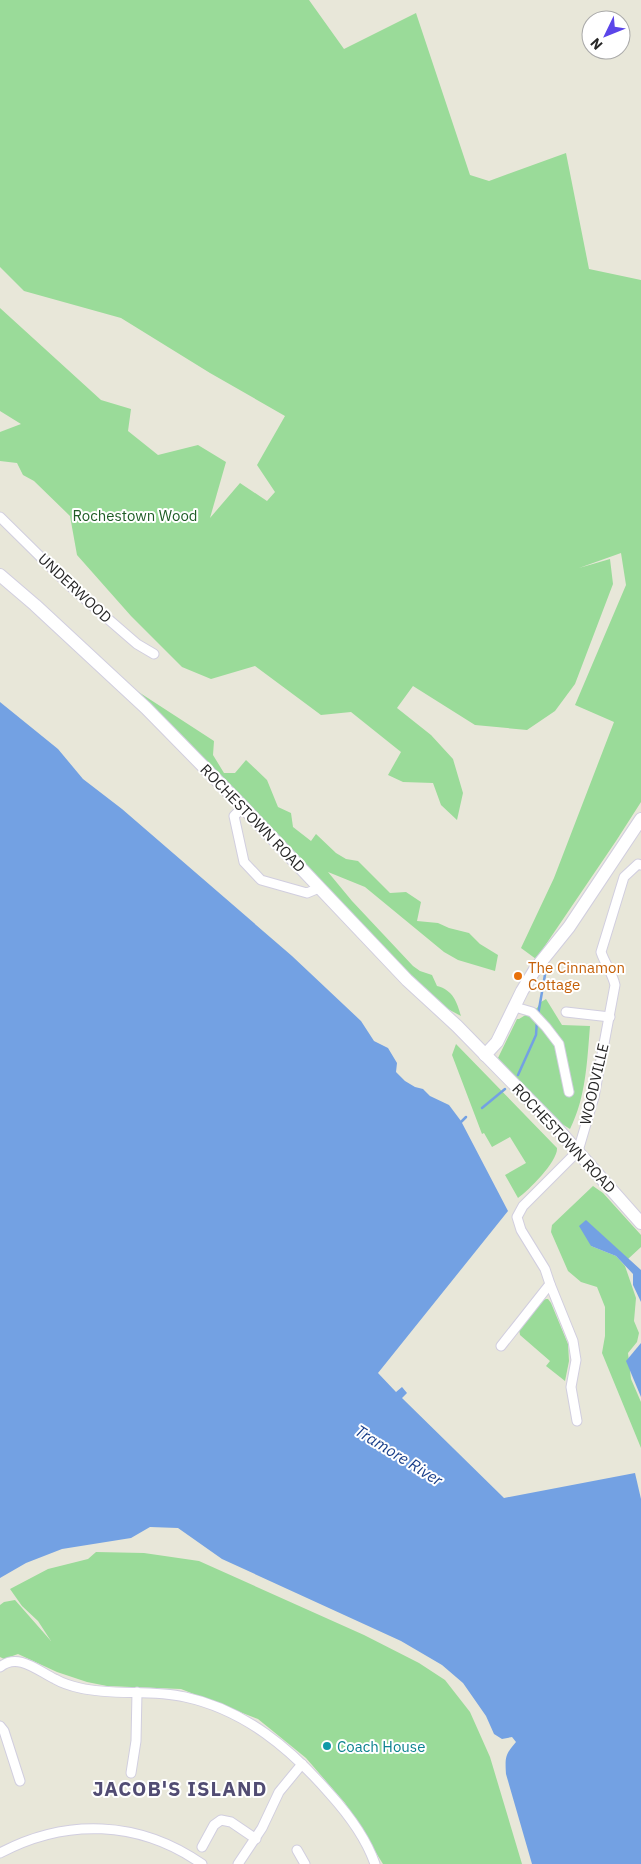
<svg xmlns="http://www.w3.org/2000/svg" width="641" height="1864" font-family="'IBM Plex Sans',sans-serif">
<rect width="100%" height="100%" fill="#e8e7d9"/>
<g fill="#9adb99">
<path d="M0 0H309L344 49 416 13 470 175 489 181 566 153 589 269 641 280V802L616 841 536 959 521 948 554 878 614 722 575 705 626 585 621 553 579 568 610 559 613 584 575 684 555 711 527 730 475 725 413 686 397 708 431 735 453 759 463 793 457 820 441 805 433 783 403 782 388 775 401 752 351 712 321 715 255 666 211 679 182 667 131 616 77 555 70 516 34 481 23 475 17 463 0 461V432L21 424 0 411V308L101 400 131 409 128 431 158 455 198 445 226 462 210 518 240 483 267 501 275 492 257 465 285 416 210 373 121 318 24 291 0 267Z"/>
<path d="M137 691 214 741 213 755 224 773H235L246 760 267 780 278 807 291 813 293 827 311 841 316 834 336 853 346 859 358 861 390 893 406 892 421 902 417 921 438 923 449 928 469 933 480 944 498 955 495 971 458 960 444 952 365 887 328 872 352 901 413 966 420 971 432 975 437 986C453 990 457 1002 461 1016L446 1008 405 972Z"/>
<path d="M546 999 562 1025 590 1026C587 1062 586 1097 570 1129L554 1119 504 1067 498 1058 517 1019H519L537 1008 541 1002Z"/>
<path d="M456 1044 557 1148C558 1161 529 1190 518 1198L505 1175 526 1163 510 1137 492 1147 484 1133 482 1134 452 1055Z"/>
<path d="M593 1186 603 1193 641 1235V1247L628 1259 586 1221 591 1246 616 1256 625 1266 636 1298 634 1321 639 1333 637 1342 628 1353 631 1379 641 1402V1448L602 1353 605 1336V1307L597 1287 581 1282 568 1271 551 1232 552 1225Z"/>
<path d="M546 1299H548L551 1303 568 1344 569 1361 565 1381 546 1366 550 1361 520 1335 519 1329 540 1302Z"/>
<path d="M96 1552 144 1553 199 1561 364 1635 419 1663 445 1680 470 1712 490 1757 522 1864H383L345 1803 306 1758 258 1719 181 1689 107 1686 87 1682 57 1672 18 1654 4 1659 0 1657V1605L4 1602 15 1600 51 1641 38 1621 22 1606 10 1589 48 1569 88 1559Z"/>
</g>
<g fill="#73a1e3">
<path d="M0 702 58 749 83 779 122 809 292 956 361 1021 374 1041 388 1048 397 1063 396 1072 405 1081 415 1087 423 1089 430 1096 449 1105 461 1121 508 1211 378 1373 396 1392 402 1387 407 1393 402 1398 504 1498 635 1473 641 1499V1864H532L506 1774C505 1757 505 1755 516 1742L512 1737 502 1739 494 1734 486 1716 463 1683 442 1665 401 1641 222 1559 178 1528 150 1527 131 1538 62 1549 26 1563 0 1578Z"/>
<path d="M586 1220 641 1270V1302L633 1285V1274L616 1256 591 1246 579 1226Z"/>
<path d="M641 1343V1397L626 1361Z"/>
</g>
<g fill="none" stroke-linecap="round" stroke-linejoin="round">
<g stroke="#73a1e3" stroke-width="2.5">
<path d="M538 1015 546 969"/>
<path d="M518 1075 536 1035 537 1020"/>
<path d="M482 1108 505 1089"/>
<path d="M460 1123 466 1117"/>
</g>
<g stroke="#d1cedf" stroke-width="11">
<g id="street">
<path d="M0 517 70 586 137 644 154 654"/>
<path d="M243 807 234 816 244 862 261 880 307 893 319 888"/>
<path d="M515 1007 532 1012 546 1027 559 1044 569 1092"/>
<path d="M566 1012 610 1017"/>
<path d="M501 1346 550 1284"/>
<path d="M577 1421 571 1387 576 1360 573 1341 550 1284 545 1269 521 1230 517 1217 523 1206 578 1151 594 1097 615 985C612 972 605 964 601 952L624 877 638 864 641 865"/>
<path d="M0 1667C18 1652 38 1671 55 1679 62 1683 71 1686 80 1688 114 1696 151 1689 185 1697 245 1710 291 1749 330 1794 348 1814 366 1838 375 1864"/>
<path d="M0 1726 4 1731 20 1781"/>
<path d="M131 1773 136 1741 137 1692"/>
<path d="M202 1847 214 1825 221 1820 231 1822 256 1839"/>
<path d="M297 1850 305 1864"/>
<path d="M0 1853C66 1818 139 1820 202 1864"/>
<path d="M238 1864 262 1828 279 1792 302 1764"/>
</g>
</g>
<g stroke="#d1cedf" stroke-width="14">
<g id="secondary">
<path d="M0 575 35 605 146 708 243 807 407 980 457 1026 555 1126 641 1223"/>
<path d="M485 1055 497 1042 522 991 536 968 569 927 641 819"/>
</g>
</g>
<use href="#street" stroke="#fff" stroke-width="9"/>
<use href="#secondary" stroke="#fff" stroke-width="12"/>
</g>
<circle fill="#e8710a" stroke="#fff" stroke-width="2" cx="518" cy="976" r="5"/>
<circle fill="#0f9aa8" stroke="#fff" stroke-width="2" cx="327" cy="1746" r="5"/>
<g text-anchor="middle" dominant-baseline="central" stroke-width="4" stroke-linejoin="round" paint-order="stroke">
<g font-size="15" fill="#1e5c26" stroke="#fff">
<text x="135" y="515">Rochestown Wood</text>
</g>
<g font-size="15" fill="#272727" stroke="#fff">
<text transform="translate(75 588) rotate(43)">UNDERWOOD</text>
<text transform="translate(253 818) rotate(46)">ROCHESTOWN ROAD</text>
<text transform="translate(594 1084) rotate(-77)">WOODVILLE</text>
<text transform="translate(564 1138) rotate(47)">ROCHESTOWN ROAD</text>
</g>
<g font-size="15" fill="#c56008" stroke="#fff" text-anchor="start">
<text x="528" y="967">The Cinnamon<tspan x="528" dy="17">Cottage</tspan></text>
</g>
<g font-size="15" fill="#0d838f" stroke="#fff" text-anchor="start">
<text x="337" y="1746">Coach House</text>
</g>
<g font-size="16" font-style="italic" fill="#183e89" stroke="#fff">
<text transform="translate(399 1455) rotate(32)">Tramore River</text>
</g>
<g font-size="20" font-weight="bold" letter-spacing="1" fill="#514c73" stroke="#fff">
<text x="180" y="1788">JACOB'S ISLAND</text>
</g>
</g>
<g transform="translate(606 35) rotate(227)"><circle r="24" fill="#ffffff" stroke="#a9a9a9"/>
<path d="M0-4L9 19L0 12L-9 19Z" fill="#5b45e9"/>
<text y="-8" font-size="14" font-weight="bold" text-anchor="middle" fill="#272727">N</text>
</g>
</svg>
